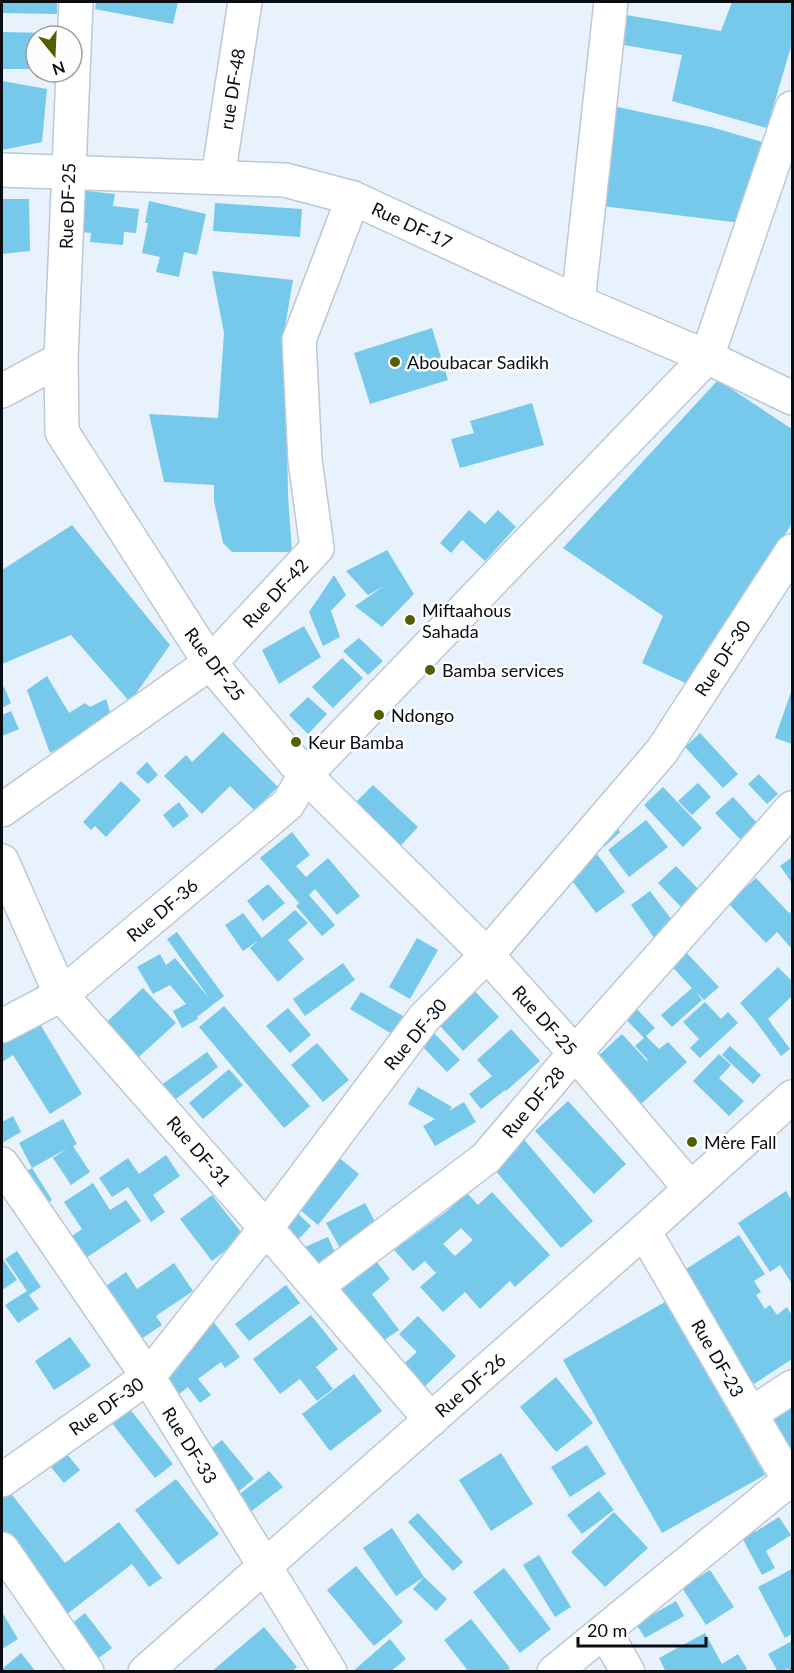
<svg xmlns="http://www.w3.org/2000/svg" width="794" height="1673" font-family="Lato,sans-serif">
<rect width="100%" height="100%" fill="#e8f2fd"/>
<g fill="#76c9ea" fill-rule="evenodd">
<path d="M2 2H57V14L2 13Z"/>
<path d="M96 2H178L173 24 95 9Z"/>
<path d="M732 2H792V43L767 128 672 101 682 55 624 45 626 15 721 31Z"/>
<path d="M2 32 51 33V36H36V69H2Z"/>
<path d="M2 81 47 89 42 142 2 150Z"/>
<path d="M613 106 711 127 773 145 741 223 602 206Z"/>
<path d="M78 190 115 194 113 206 139 209 136 233 124 232 123 245 90 242 91 233 82 232Z"/>
<path d="M2 199H29L30 251 2 254Z"/>
<path d="M149 201 206 214 197 255 184 252 179 277 156 272 160 257 142 253 148 223H145Z"/>
<path d="M215 203 302 209 300 237 213 231Z"/>
<path d="M212 271 293 280 285 327 288 496 292 552H232L223 543 214 501V485L164 482 149 414 218 418 224 333Z"/>
<path d="M432 328 448 380 370 404 354 353Z"/>
<path d="M718 380 792 429V523L694 687 642 663 663 616 563 548Z"/>
<path d="M532 403 544 445 460 468 451 439 474 433 470 421Z"/>
<path d="M469 510 485 524 498 510 516 527 485 561 462 540 451 553 440 543Z"/>
<path d="M72 525 170 645 130 702 71 635 2 664V570Z"/>
<path d="M387 550 414 594 382 627 355 606 384 586 368 595 346 571Z"/>
<path d="M334 575 346 595 331 611 340 637 323 646 309 612Z"/>
<path d="M304 626 321 657 279 684 262 650Z"/>
<path d="M359 638 383 661 368 675 343 651Z"/>
<path d="M342 658 363 678 333 708 312 687Z"/>
<path d="M47 676 69 713 85 703 90 707 106 699 112 718 50 753 27 690Z"/>
<path d="M4 687 11 703 2 708V688Z"/>
<path d="M792 689V744L775 738Z"/>
<path d="M308 697 327 714 308 734 289 715Z"/>
<path d="M11 711 19 729 2 736V715Z"/>
<path d="M223 732 278 787 254 810 230 786 202 814 164 776 186 755 192 762Z"/>
<path d="M700 733 738 774 723 788 685 747Z"/>
<path d="M147 762 158 775 148 784 136 773Z"/>
<path d="M759 774 778 794 767 804 748 784Z"/>
<path d="M121 781 141 800 106 837 95 826 91 830 83 822Z"/>
<path d="M698 783 711 797 692 815 678 801Z"/>
<path d="M373 785 418 827 392 855 346 812Z"/>
<path d="M663 787 702 828 683 847 644 805Z"/>
<path d="M733 797 757 823 740 839 715 813Z"/>
<path d="M179 802 189 816 173 828 163 815Z"/>
<path d="M646 820 668 847 629 877 608 850Z"/>
<path d="M612 822 620 832 604 847 595 837Z"/>
<path d="M292 832 310 855 296 866 306 877 328 858 360 896 337 915 315 889 309 895 335 925 322 936 296 906 299 903 260 858Z"/>
<path d="M597 854 625 892 596 913 568 875Z"/>
<path d="M792 857V883L780 866Z"/>
<path d="M676 866 700 891 682 908 658 883Z"/>
<path d="M756 878 789 913 791 912 792 914V949L777 932 766 943 728 903Z"/>
<path d="M268 884 285 903 263 921 247 901Z"/>
<path d="M650 891 675 924 655 939 631 905Z"/>
<path d="M295 910 308 923 288 940 304 959 278 982 250 948 258 941 243 951 225 925 243 913 262 938Z"/>
<path d="M177 932 224 996 197 1017 198 1019 182 1028 173 1011 186 1004 170 985 153 994 137 967 160 954 166 965 175 958 210 999 167 939Z"/>
<path d="M417 938 438 950 410 999 389 987Z"/>
<path d="M680 946 719 987 704 1000 696 992 702 1000 672 1027 661 1015 692 988 666 960Z"/>
<path d="M343 963 355 980 305 1016 293 999Z"/>
<path d="M778 967 792 981V996L768 1019 790 1049 781 1056 754 1019 740 1003Z"/>
<path d="M469 985 499 1017 463 1051 433 1018Z"/>
<path d="M143 988 176 1023 131 1064 98 1030Z"/>
<path d="M361 992 403 1016 392 1034 350 1009Z"/>
<path d="M630 1002 655 1028 646 1036 659 1049 668 1042 687 1062 641 1104 597 1057 622 1034 647 1061 648 1060 635 1046 644 1038 619 1012Z"/>
<path d="M705 1002 721 1019 728 1012 738 1023 700 1058 690 1048 699 1039 683 1022Z"/>
<path d="M224 1006 310 1106 284 1128 199 1027Z"/>
<path d="M288 1008 311 1035 290 1053 266 1026Z"/>
<path d="M37 1019 82 1094 50 1114 13 1055 2 1062V1033Z"/>
<path d="M511 1029 540 1061 506 1091 505 1090 481 1109 469 1094 492 1076 477 1060Z"/>
<path d="M433 1032 460 1060 447 1072 420 1044Z"/>
<path d="M317 1043 349 1080 323 1102 291 1065Z"/>
<path d="M730 1046 761 1075 753 1084 722 1055Z"/>
<path d="M207 1052 218 1067 172 1102 160 1086Z"/>
<path d="M719 1054 731 1065 719 1078 744 1101 729 1116 693 1081Z"/>
<path d="M229 1069 243 1085 203 1119 189 1103Z"/>
<path d="M418 1087 452 1107 449 1111 464 1102 476 1122 435 1146 423 1126 435 1119 408 1104Z"/>
<path d="M568 1101 626 1164 594 1194 535 1131Z"/>
<path d="M13 1116 21 1132 2 1143V1122Z"/>
<path d="M63 1119 77 1144 73 1146 90 1172 71 1185 53 1158 68 1148 32 1168 52 1200 38 1208 19 1176 32 1168 19 1143Z"/>
<path d="M521 1136 593 1221 561 1248 489 1163Z"/>
<path d="M332 1152 359 1174 318 1225 291 1202Z"/>
<path d="M166 1155 180 1176 153 1195 165 1212 151 1222 128 1187 112 1197 99 1178 128 1158 139 1174Z"/>
<path d="M93 1183 110 1210 126 1200 141 1221 80 1262 65 1241 82 1229 64 1202Z"/>
<path d="M786 1191 792 1201V1284L780 1265 770 1272 738 1223Z"/>
<path d="M492 1192 550 1255 515 1287 510 1281 480 1309 465 1292 443 1312 420 1287 436 1273 425 1261 413 1271 394 1250 447 1211 467 1193 478 1205ZM461 1228 473 1240 455 1256 443 1244Z"/>
<path d="M212 1195 244 1236 212 1261 180 1219Z"/>
<path d="M365 1203 379 1229 341 1250 326 1223Z"/>
<path d="M292 1208 311 1226 290 1248 271 1230Z"/>
<path d="M739 1235 765 1274 754 1281 761 1292 756 1295 765 1309 770 1305 777 1315 787 1307 792 1316V1359L754 1384 680 1273Z"/>
<path d="M328 1237 338 1259 307 1272 298 1250Z"/>
<path d="M17 1251 41 1287 29 1295 39 1309 18 1323 5 1305 27 1291 5 1259Z"/>
<path d="M3 1259 17 1280 2 1290V1260Z"/>
<path d="M377 1262 390 1279 372 1294 399 1330 377 1345 334 1288 356 1272 359 1276Z"/>
<path d="M174 1263 193 1291 156 1316 162 1325 131 1346 96 1293 126 1272 137 1289Z"/>
<path d="M286 1285 300 1303 249 1341 235 1324Z"/>
<path d="M665 1302 765 1475 662 1533 563 1360Z"/>
<path d="M311 1315 338 1349 316 1367 333 1389 317 1401 300 1379 280 1394 253 1359Z"/>
<path d="M418 1316 456 1356 416 1395 395 1372 417 1352 399 1334Z"/>
<path d="M210 1317 240 1357 225 1368 221 1362 198 1379 211 1395 200 1403 188 1387 173 1399 154 1374 201 1338 195 1330Z"/>
<path d="M70 1337 91 1366 54 1390 35 1361Z"/>
<path d="M354 1374 382 1411 330 1451 302 1414Z"/>
<path d="M556 1377 593 1423 556 1452 520 1407Z"/>
<path d="M792 1396V1455L764 1416Z"/>
<path d="M129 1408 173 1464 155 1478 111 1422Z"/>
<path d="M222 1440 254 1479 234 1495 202 1456Z"/>
<path d="M587 1445 606 1474 570 1497 551 1467Z"/>
<path d="M66 1453 80 1470 64 1483 50 1466Z"/>
<path d="M501 1453 533 1504 491 1531 459 1480Z"/>
<path d="M269 1471 283 1487 248 1514 236 1497Z"/>
<path d="M176 1479 219 1534 178 1565 135 1510Z"/>
<path d="M6 1487 65 1563 119 1522 162 1578 149 1587 132 1564 67 1614 2 1529V1491Z"/>
<path d="M599 1491 614 1510 582 1534 567 1515Z"/>
<path d="M614 1512 648 1548 605 1587 571 1552Z"/>
<path d="M418 1513 463 1562 453 1571 408 1522Z"/>
<path d="M779 1517 791 1535 766 1551 775 1568 762 1575 740 1534 753 1527 755 1532Z"/>
<path d="M392 1528 424 1577 396 1596 363 1548Z"/>
<path d="M539 1555 571 1607 555 1617 523 1565Z"/>
<path d="M356 1566 403 1622 374 1646 327 1590Z"/>
<path d="M504 1568 551 1629 520 1653 473 1592Z"/>
<path d="M792 1569V1634L785 1638 758 1587Z"/>
<path d="M710 1570 734 1607 706 1625 682 1588Z"/>
<path d="M424 1577 447 1599 436 1611 413 1589Z"/>
<path d="M676 1601 684 1616 645 1638 636 1624Z"/>
<path d="M2 1612 18 1639 2 1649Z"/>
<path d="M85 1613 112 1648 92 1663 65 1629Z"/>
<path d="M471 1619 510 1668 506 1672H469L444 1640Z"/>
<path d="M264 1627 297 1667 291 1672H211Z"/>
<path d="M705 1633 722 1664 738 1654 747 1669 743 1672H666L659 1658Z"/>
<path d="M390 1639 406 1659 390 1672H352Z"/>
<path d="M792 1641V1672L788 1669 778 1672 768 1654Z"/>
<path d="M21 1653 36 1672H2V1669Z"/>
</g>
<g fill="none" stroke-linecap="round" stroke-linejoin="round">
<g stroke="#bdc8d6" stroke-width="36">
<g id="minor">
<path d="M76 2 61 359 62 432 210 663 305 775 487 955 575 1053 690 1188"/>
<path d="M2 170 285 180 353 198 578 302 707 357 792 398"/>
<path d="M218 177 245 2"/>
<path d="M578 302 611 2"/>
<path d="M2 391 61 359"/>
<path d="M2 810 210 663 317 548 305 460 299 340 353 198"/>
<path d="M2 861 61 995 266 1228 431 1420"/>
<path d="M2 1026 61 995 288 804 305 775 707 357 792 108"/>
<path d="M2 1164 148 1377 330 1672"/>
<path d="M644 1231 792 1485"/>
<path d="M317 1286 486 1158 575 1053 792 808"/>
<path d="M751 1414 792 1387"/>
<path d="M2 1480 148 1377 266 1228 424 1018 487 955 662 751 792 551"/>
<path d="M2 1549 87 1672"/>
<path d="M605 1632 628 1672"/>
<path d="M145 1672 644 1231 792 1097"/>
<path d="M554 1672 789 1480"/>
</g>
</g>
<use href="#minor" stroke="#fff" stroke-width="33"/>
</g>
<g fill="#525f00" stroke="#fefefe" stroke-width="2">
<circle cx="395" cy="362" r="6"/>
<circle cx="410" cy="620" r="6"/>
<circle cx="430" cy="670" r="6"/>
<circle cx="379" cy="715" r="6"/>
<circle cx="296" cy="742" r="6"/>
<circle cx="692" cy="1142" r="6"/>
</g>
<g text-anchor="middle" dominant-baseline="central" stroke-width="5" stroke-linejoin="round" paint-order="stroke">
<g font-size="18" fill="#0a0e13" stroke="#fefefe">
<text transform="translate(232 89) rotate(-81)">rue DF-48</text>
<text transform="translate(67 206) rotate(-88)">Rue DF-25</text>
<text transform="translate(412 225) rotate(25)">Rue DF-17</text>
<text transform="translate(275 593) rotate(-47)">Rue DF-42</text>
<text transform="translate(722 658) rotate(-57)">Rue DF-30</text>
<text transform="translate(215 664) rotate(53)">Rue DF-25</text>
<text transform="translate(162 910) rotate(-40)">Rue DF-36</text>
<text transform="translate(545 1020) rotate(48)">Rue DF-25</text>
<text transform="translate(415 1034) rotate(-50)">Rue DF-30</text>
<text transform="translate(533 1102) rotate(-50)">Rue DF-28</text>
<text transform="translate(199 1151) rotate(49)">Rue DF-31</text>
<text transform="translate(718 1358) rotate(60)">Rue DF-23</text>
<text transform="translate(470 1385) rotate(-41)">Rue DF-26</text>
<text transform="translate(106 1406) rotate(-35)">Rue DF-30</text>
<text transform="translate(190 1445) rotate(58)">Rue DF-33</text>
</g>
<g font-size="18" fill="#0a0e13" stroke="#fefefe" text-anchor="start">
<text x="407" y="362">Aboubacar Sadikh</text>
<text x="422" y="610">Miftaahous<tspan x="422" dy="21">Sahada</tspan></text>
<text x="442" y="670">Bamba services</text>
<text x="391" y="715">Ndongo</text>
<text x="308" y="742">Keur Bamba</text>
<text x="704" y="1142">Mère Fall</text>
</g>
</g>
<rect width="794" height="1673" fill="none" stroke="#0a0e13" stroke-width="6"/>
<g transform="translate(54 54) rotate(162)"><circle r="28" fill="#fefefe" stroke="#9c9ea0" stroke-width="1.5"/>
<path d="M0-4.5L10 22L0 15L-10 22Z" fill="#525f00"/>
<text y="-9" font-size="16" font-weight="bold" text-anchor="middle" fill="#0a0e13">N</text>
</g>
<path d="M578 1637v9h128v-9" fill="none" stroke="#0a0e13" stroke-width="3"/>
<text x="587" y="1637" font-size="18" fill="#0a0e13" stroke="#fefefe" stroke-width="4.5" paint-order="stroke">20 m</text>
</svg>
